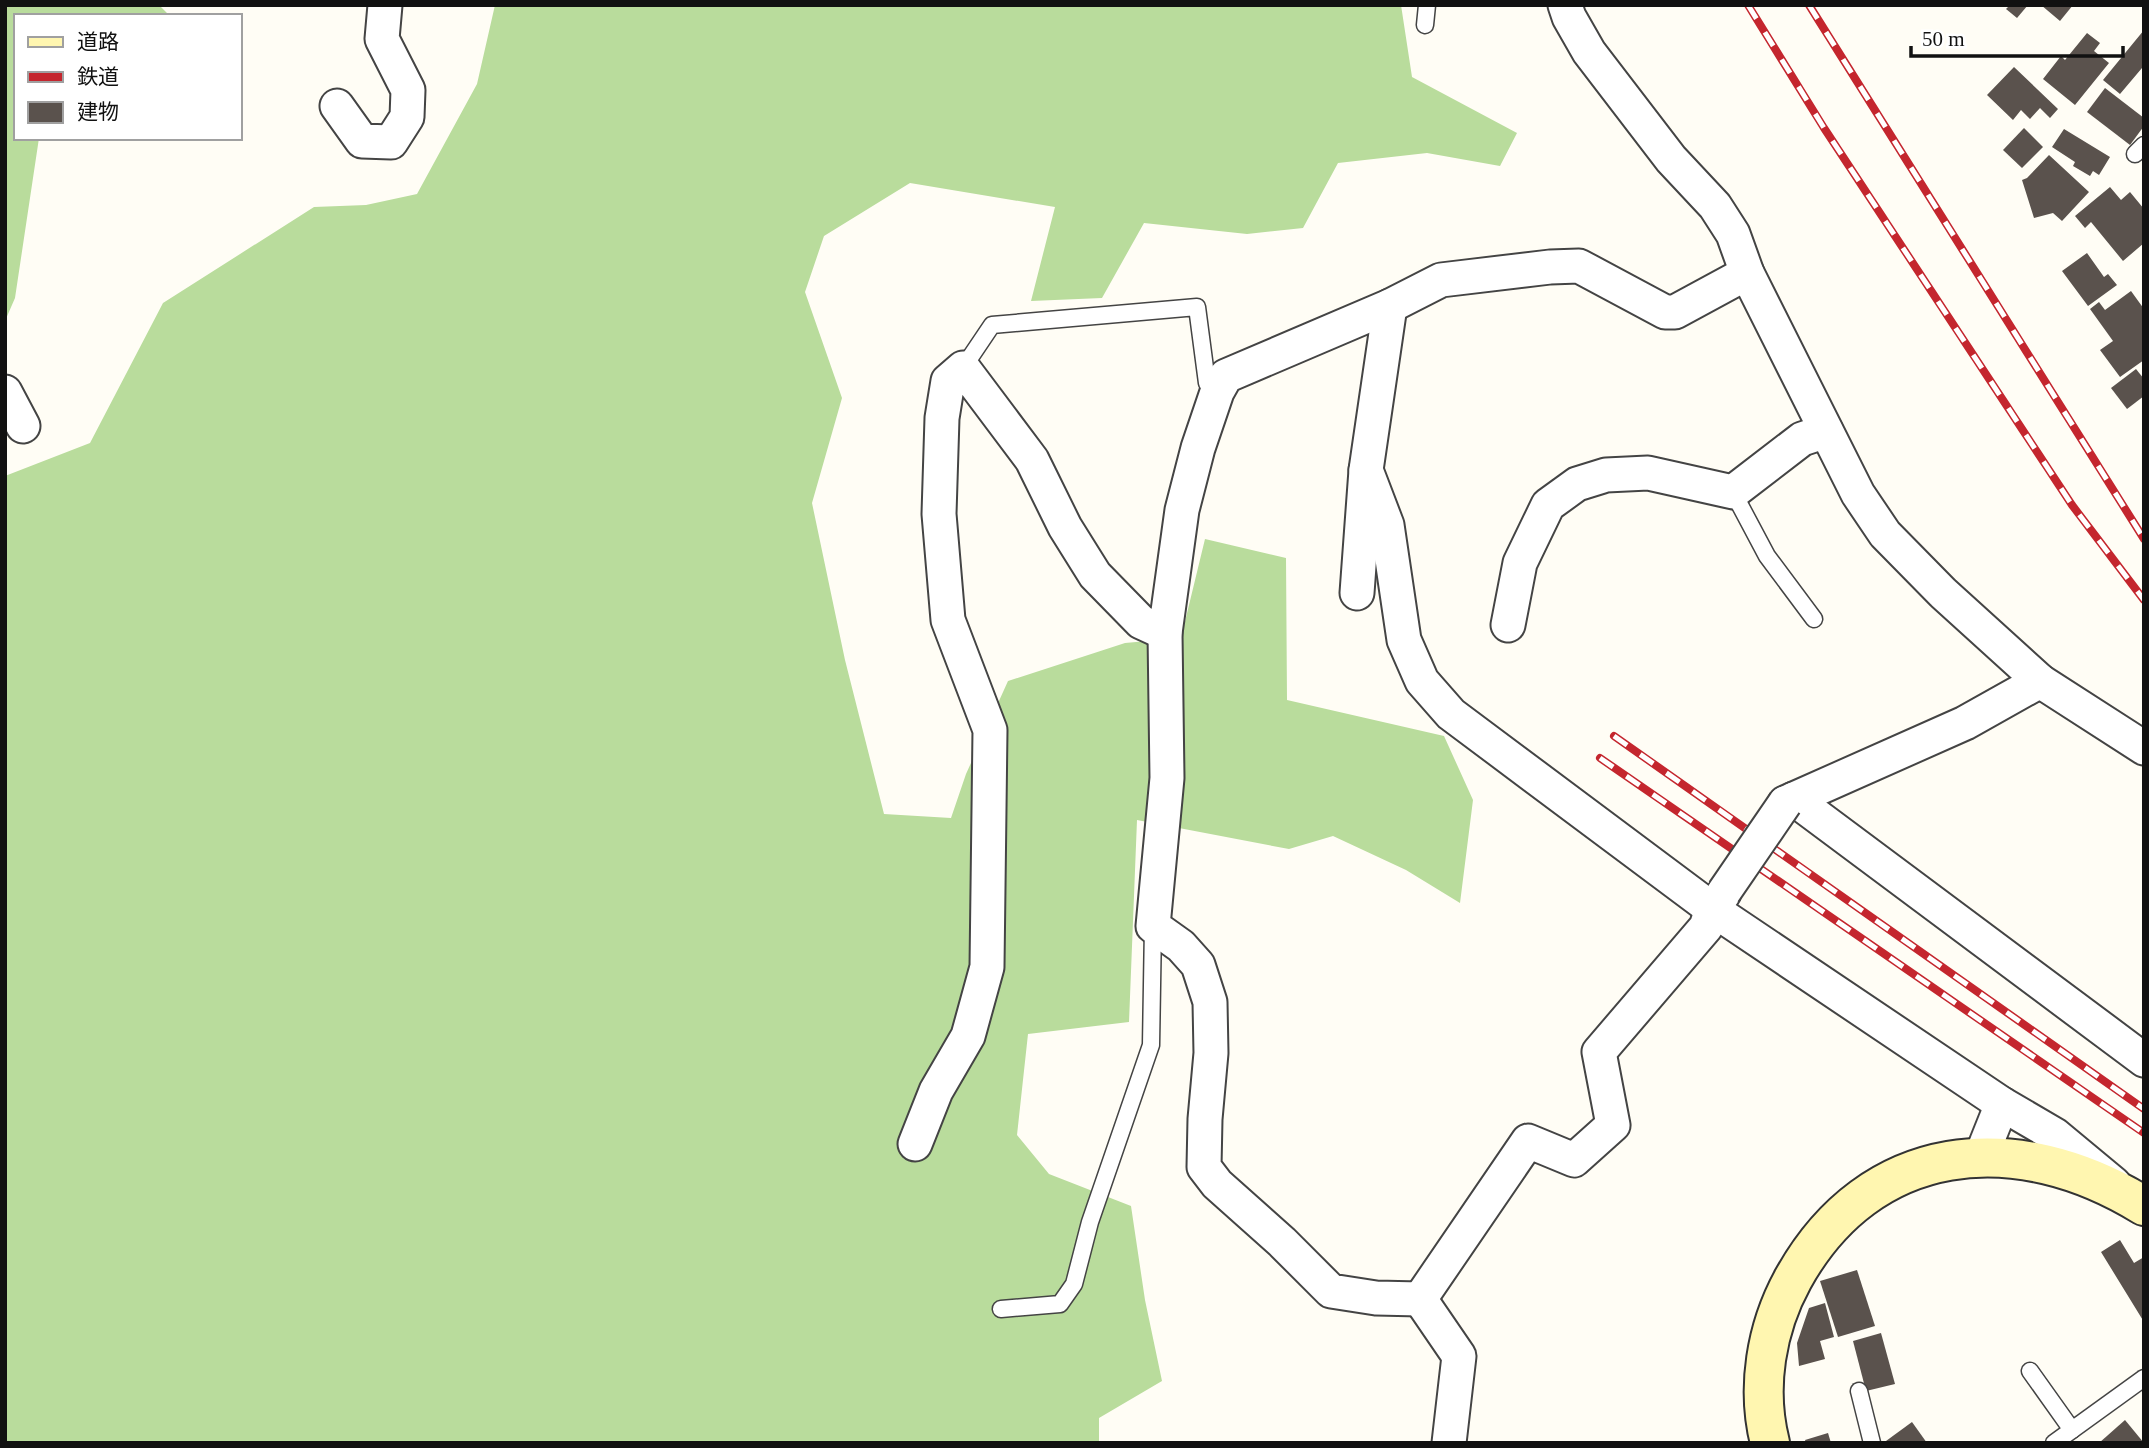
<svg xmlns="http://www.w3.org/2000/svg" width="2149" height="1448" font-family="'Times New Roman','Noto Sans JP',serif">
<rect width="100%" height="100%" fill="#fffdf5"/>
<g fill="#b9dc9c">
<path d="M5 5H159L170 16H16V138H39L15 298 5 321Z"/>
<path d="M495 5H1401L1412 77 1517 133 1500 166 1427 153 1338 163 1303 228 1247 234 1144 223 1102 298 1031 301 1055 207 910 183 824 236 805 292 842 398 812 503 845 660 884 814 951 818 966 774 1008 681 1125 643 1181 638 1205 539 1286 558 1287 700 1444 736 1473 800 1460 903 1406 870 1333 836 1289 849 1137 820 1129 1022 1028 1034 1017 1135 1049 1174 1131 1206 1145 1300 1162 1381 1099 1418V1443H5V476L90 443 163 303 314 207 366 205 417 194 477 84Z"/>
</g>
<g fill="#5a524d">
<path d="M2010 5H2028L2017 18 2006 9Z"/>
<path d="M2041 5H2073L2060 21Z"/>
<path d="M2144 30V69L2142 68 2120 94 2103 80Z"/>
<path d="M2087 33 2100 43 2094 51 2109 63 2075 105 2043 79 2061 56 2065 60Z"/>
<path d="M2014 67 2058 109 2050 118 2040 108 2030 119 2021 110 2013 120 1987 95Z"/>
<path d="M2105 88 2144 118V126L2130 145 2087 112Z"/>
<path d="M2024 128 2043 147 2022 168 2003 150Z"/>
<path d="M2064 129 2110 157 2099 175 2093 171 2090 176 2073 166 2075 162 2052 147Z"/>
<path d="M2049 155 2089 192 2062 221 2053 213 2034 218 2022 180 2027 178Z"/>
<path d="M2110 187 2121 200 2130 192 2144 209V243L2123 261 2091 222 2085 228 2075 216Z"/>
<path d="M2087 253 2104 277 2108 274 2117 285 2088 306 2062 271Z"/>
<path d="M2131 291 2144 309V360L2120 377 2100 350 2113 341 2090 309 2099 302 2105 310Z"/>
<path d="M2136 369 2144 379V396L2127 409 2111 388Z"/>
<path d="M2120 1240 2134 1263 2144 1257V1322L2101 1252Z"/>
<path d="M1857 1270 1875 1326 1838 1337 1820 1281Z"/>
<path d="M1825 1303 1834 1337 1820 1341 1825 1359 1799 1366 1797 1343 1809 1308Z"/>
<path d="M1881 1333 1895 1384 1866 1391 1853 1341Z"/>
<path d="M2125 1420 2144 1443H2099Z"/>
<path d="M1912 1422 1927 1443H1887L1886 1441Z"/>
<path d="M1828 1433 1831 1443H1806L1805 1440Z"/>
</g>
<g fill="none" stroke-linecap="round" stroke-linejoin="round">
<g stroke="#444" stroke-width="19">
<g id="lane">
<path d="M1425 25 1427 5"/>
<path d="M2135 154 2144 145"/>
<path d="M963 368 992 325 1197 307 1207 383 1217 392"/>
<path d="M1733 492 1767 556 1814 619"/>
<path d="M1001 1309 1060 1304 1074 1284 1090 1222 1151 1045 1153 926"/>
<path d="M2030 1371 2072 1430"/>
<path d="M1859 1391 1872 1443"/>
<path d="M2054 1443 2144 1378"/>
</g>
</g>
<g stroke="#444" stroke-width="37">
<g id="street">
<path d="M1565 5 1569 17 1589 52 1671 159 1715 206 1733 234 1747 273 1858 494 1885 534 1943 593 2040 681 2144 748"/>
<path d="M337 106 362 141 391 142 407 117 408 90 382 39 385 5"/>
<path d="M5 392 23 426"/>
<path d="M1366 470 1387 525 1404 640 1422 681 1451 714 1712 909 2002 1104 2055 1135 2114 1184"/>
<path d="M1357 593 1366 470 1390 306"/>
<path d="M1508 625 1520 563 1548 505 1577 484 1606 475 1648 473 1733 492 1802 439 1826 431"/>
<path d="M1794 799 2144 1060"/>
<path d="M1785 803 1965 723 2040 681"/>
<path d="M915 1144 936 1091 968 1036 987 967 990 730 948 620 939 514 942 418 948 381 963 368 1032 460 1065 527 1095 575 1141 622 1165 633"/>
<path d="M1980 1159 2002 1104"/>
<path d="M1420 1299 1376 1298 1331 1291 1282 1242 1217 1184 1204 1167 1205 1119 1211 1053 1210 1002 1198 965 1181 946 1153 926 1167 778 1165 633 1182 510 1198 448 1217 392 1226 376 1390 306 1441 280 1550 267 1579 266 1665 312H1675L1747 273"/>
<path d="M1420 1299 1528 1141 1574 1160 1613 1125 1599 1052 1706 927 1712 909 1724 893"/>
<path d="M1420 1299 1459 1356 1449 1443"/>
</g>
</g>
<g stroke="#333" stroke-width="42">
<path id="secondary" d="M1770 1443C1756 1388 1766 1328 1793 1279 1870 1140 2016 1127 2144 1206"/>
</g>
<use href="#lane" stroke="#fff" stroke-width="16"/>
<use href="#street" stroke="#fff" stroke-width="33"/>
<use href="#secondary" stroke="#fff6b0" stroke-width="38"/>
<g stroke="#c4262e" stroke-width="8">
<g id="rail">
<path d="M1748 5 1824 128 2072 505 2144 600"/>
<path d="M1809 5 2144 539"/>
<path d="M1614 736 2144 1109"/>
<path d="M1600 758 2144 1133"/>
</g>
</g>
<use href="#rail" stroke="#fff" stroke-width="5" stroke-dasharray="16" stroke-linecap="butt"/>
<g stroke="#444" stroke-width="37" stroke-linecap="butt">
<path id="street-bridge" d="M1724 892 1785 803"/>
</g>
<use href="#street-bridge" stroke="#fff" stroke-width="33"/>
</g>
<rect width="2149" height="1448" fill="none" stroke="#111111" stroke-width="14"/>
<rect x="14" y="14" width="228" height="126" fill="#ffffff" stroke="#a0a0a0" stroke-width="2"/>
<rect x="28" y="37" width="35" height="10" fill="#fff6b0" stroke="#a0a0a0" stroke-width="2"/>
<text x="77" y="49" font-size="21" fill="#111111">道路</text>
<rect x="28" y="72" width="35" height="10" fill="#c4262e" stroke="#a0a0a0" stroke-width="2"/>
<text x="77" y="84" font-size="21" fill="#111111">鉄道</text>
<rect x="28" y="102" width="35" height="21" fill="#5a524d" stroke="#a0a0a0" stroke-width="2"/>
<text x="77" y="119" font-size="21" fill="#111111">建物</text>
<path d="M1911 46v10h212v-10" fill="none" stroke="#111111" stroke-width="3.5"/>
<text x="1922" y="46" font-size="21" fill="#111111" stroke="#ffffff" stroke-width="5" paint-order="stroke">50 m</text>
</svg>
